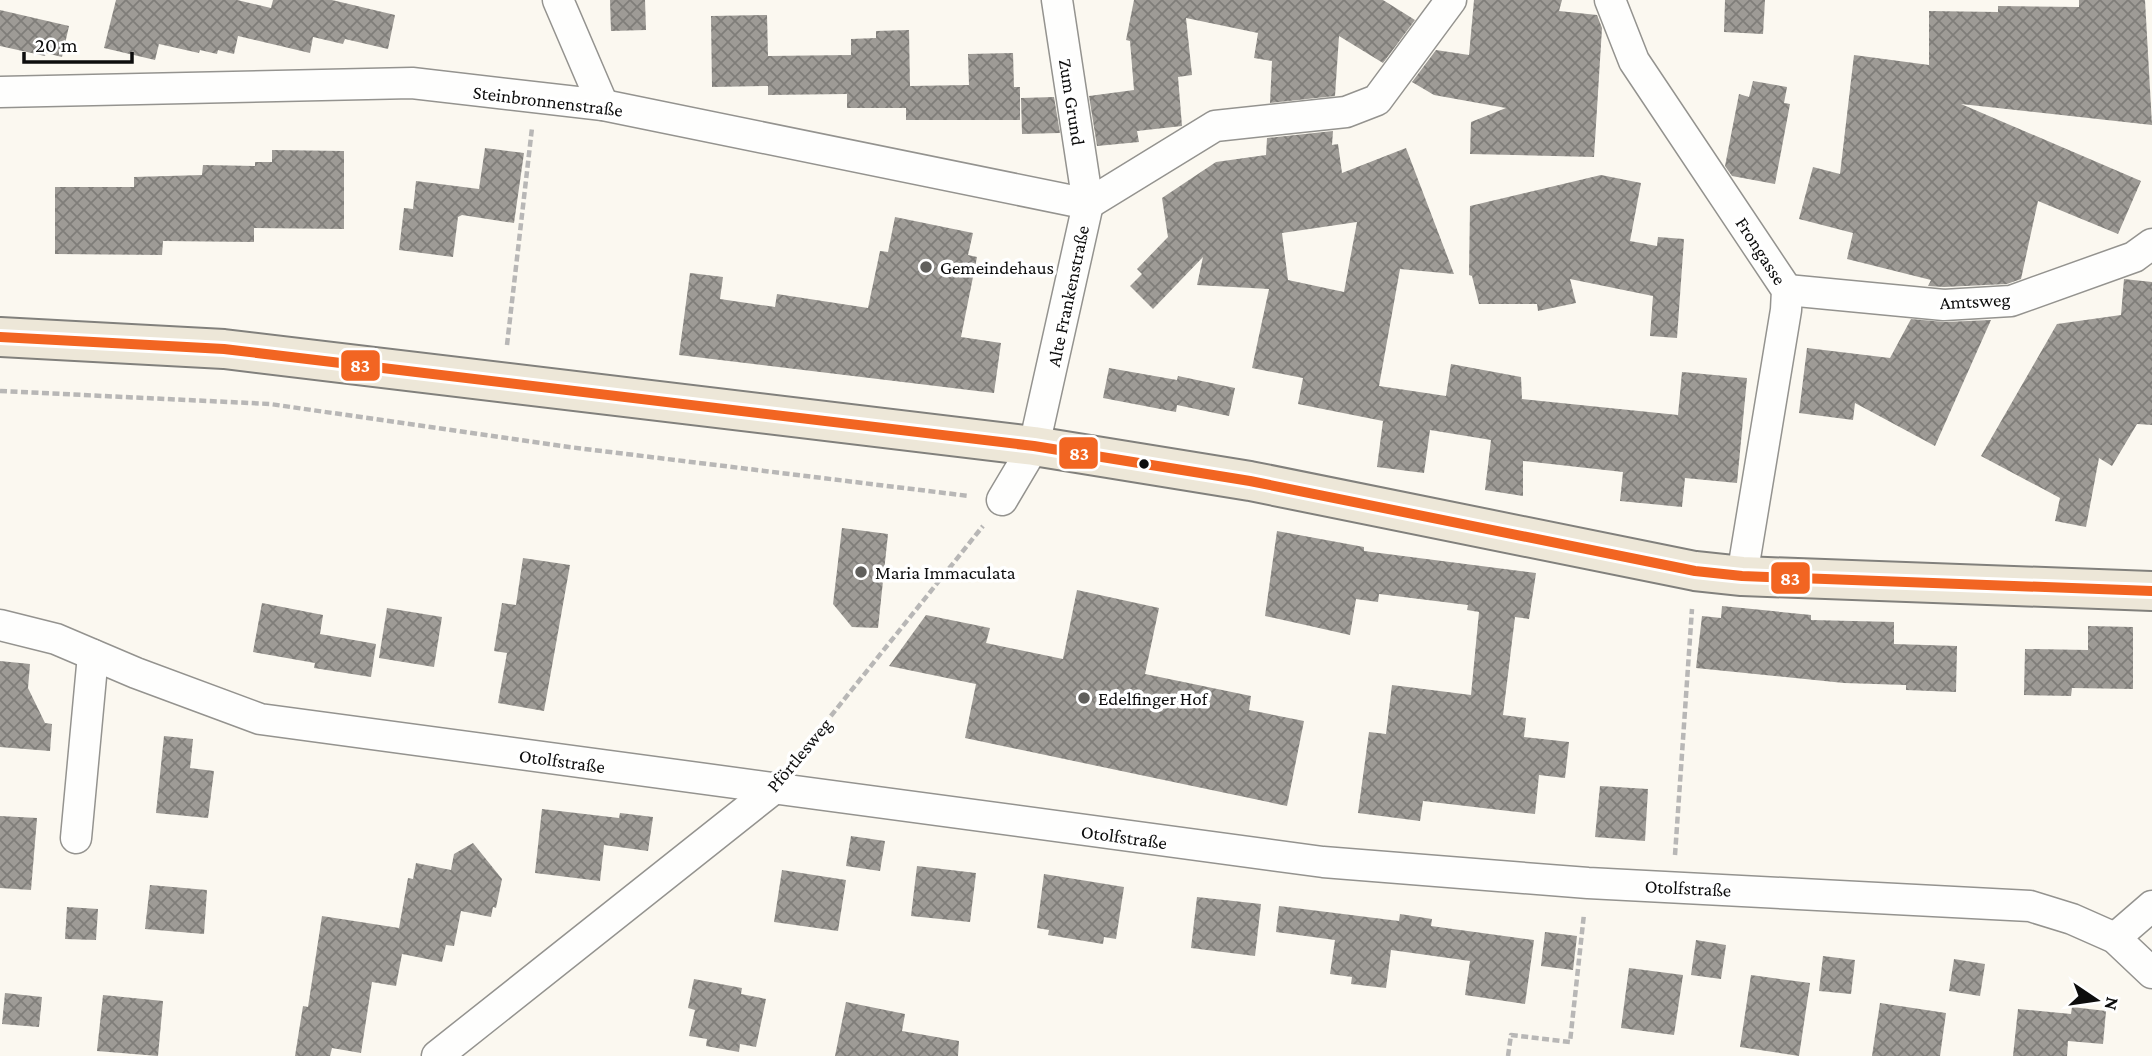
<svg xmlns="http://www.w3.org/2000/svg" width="2152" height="1056" font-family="'Crimson Pro',serif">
<defs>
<pattern id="building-cross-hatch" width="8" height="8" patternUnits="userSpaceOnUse" patternTransform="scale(1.75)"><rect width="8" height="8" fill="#9e9b96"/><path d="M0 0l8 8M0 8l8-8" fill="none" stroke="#7f7d79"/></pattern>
</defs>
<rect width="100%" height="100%" fill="#fbf8f0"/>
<g fill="url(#building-cross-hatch)" fill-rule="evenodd">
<path d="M116 0H237L271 8 273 0H332L395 15 388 49 345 39 343 44 313 37 310 53 238 36 234 54 218 50 217 54 200 50 199 53 159 44 155 60 104 48Z"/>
<path d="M610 0H645L646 30 611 31Z"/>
<path d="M1134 0H1383L1415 20 1383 63 1339 36 1335 96 1270 103 1272 61 1254 58 1258 33 1186 18 1192 75 1178 77 1182 126 1137 131 1139 142 1097 146 1089 96 1134 90 1130 41 1126 40Z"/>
<path d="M1474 0H1562L1559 11 1597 15 1602 28 1594 157 1470 154 1471 122 1506 108 1434 95 1412 82 1436 50 1469 55Z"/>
<path d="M1725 0H1765L1763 34 1724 32Z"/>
<path d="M2079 0H2145L2152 125 1961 104 2141 181 2118 234 2038 201 2021 279 2007 284 1944 287 1928 286 1931 280 1847 259 1853 233 1799 219 1813 167 1840 174 1854 55 1929 65V11L1998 12V6L2079 7Z"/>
<path d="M0 10 69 26 62 57 46 53 45 56 0 46Z"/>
<path d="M767 15 768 56 851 55V39L876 38V31L909 30 910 86 969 85 968 54 1013 53 1014 87H1020V120H906V108H847V94L768 95V86L712 87 711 16Z"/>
<path d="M1753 81 1787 87 1784 103 1790 104 1775 184 1732 176 1725 166 1739 94 1749 97Z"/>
<path d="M1054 97 1060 133 1022 134 1021 98Z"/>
<path d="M1333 131 1332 145 1338 144 1342 173 1406 148 1454 274 1400 269 1379 386 1446 396 1451 364 1521 377 1522 399 1678 415 1682 372 1747 378 1737 483 1685 478 1682 507 1620 501 1623 472 1523 461V496L1485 490 1491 440 1430 430 1424 473 1377 467 1383 421 1298 404 1303 378 1252 368 1269 289 1197 285 1203 257 1153 309 1130 286 1142 274 1137 269 1168 237 1162 198 1216 162 1266 155 1267 138ZM1357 222 1344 292 1288 280 1282 233Z"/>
<path d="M485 148 524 153 514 223 462 215 458 217 453 257 399 250 404 208 413 209 416 181 479 189Z"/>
<path d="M272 150 344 151V229L254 228V242L163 241 162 255 55 254V187H134V177L202 175 203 165 255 166V162H272Z"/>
<path d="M1601 175 1641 183 1630 241 1657 246 1658 237 1684 239 1677 338 1650 336 1653 296 1570 279 1576 303 1538 311 1537 304H1479L1472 276 1469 275 1470 206Z"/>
<path d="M895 217 973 233 968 255 977 257 961 337 1001 343 994 393 679 355 690 273 723 277 720 299 775 307 777 294 868 308 880 251 888 252Z"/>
<path d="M2124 279 2152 282V425L2137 424 2112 466 2099 458 2086 527 2055 521 2060 498 1981 456 2057 324 2121 315Z"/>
<path d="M1911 319 1945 322 1991 320 1935 446 1855 403 1853 420 1799 413 1807 348 1890 358Z"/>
<path d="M1109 368 1177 380 1178 376 1235 388 1229 416 1177 405 1176 412 1103 398Z"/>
<path d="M842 528 888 534 878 628 852 627 833 604Z"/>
<path d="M1277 531 1364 547V551L1536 573 1529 619 1515 617 1503 715 1526 718 1524 737 1569 742 1565 778 1539 775 1535 814 1423 801 1420 821 1358 813 1369 732 1386 734 1392 685 1471 695 1479 612 1467 610 1468 605 1379 594 1378 602 1356 599 1350 635 1265 616Z"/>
<path d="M523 558 570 565 544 711 498 703 507 653 494 651 502 603 516 605Z"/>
<path d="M1077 590 1159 608 1145 674 1251 696 1249 710 1304 721 1287 806 965 738 976 684 889 666 926 615 990 628 986 643 1063 659Z"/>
<path d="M262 603 323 615 320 634 376 644 371 677 314 668 315 663 253 652Z"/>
<path d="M1722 606 1811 615V620L1894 622V644L1957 646 1956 692 1906 690V685L1844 683 1696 668 1702 616 1721 618Z"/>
<path d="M387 608 442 617 434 667 379 658Z"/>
<path d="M2088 626 2133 627V689L2072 688 2071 696 2024 695 2025 649 2088 650Z"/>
<path d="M0 661 30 664 28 688 45 723 52 724 50 751 0 747Z"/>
<path d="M164 736 193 739 190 768 214 771 208 818 156 813Z"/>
<path d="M1600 786 1648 789 1645 841 1595 837Z"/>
<path d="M542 809 619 818 620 813 653 817 648 851 604 845 600 881 535 873Z"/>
<path d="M0 816 37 818 31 890 0 888Z"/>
<path d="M851 836 885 841 880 871 846 866Z"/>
<path d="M473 843 502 879 496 908 493 907 491 917 461 911 454 946 446 945 442 962 402 954 396 986 372 982 361 1053 332 1048 330 1056H295L303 1006 308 1007 322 916 399 928 408 878 413 879 416 863 451 870 454 854Z"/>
<path d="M917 866 976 873 970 922 911 916Z"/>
<path d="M782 870 846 880 838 931 774 922Z"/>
<path d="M1044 874 1124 887 1116 939 1104 937 1103 944 1048 935 1049 930 1037 928Z"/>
<path d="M150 885 207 890 204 934 145 929Z"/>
<path d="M1197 897 1261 904 1255 956 1191 948Z"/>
<path d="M1279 906 1399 921 1400 914 1432 919 1431 926 1534 940 1525 1004 1465 995 1470 961 1391 950 1386 988 1351 984 1352 977 1330 974 1335 940 1276 932Z"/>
<path d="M67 907 98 909 96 940 65 939Z"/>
<path d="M1545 932 1577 936 1573 970 1541 966Z"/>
<path d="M1696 940 1726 945 1721 979 1691 975Z"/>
<path d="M1823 956 1855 960 1851 994 1819 991Z"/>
<path d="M1954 959 1985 964 1980 996 1949 991Z"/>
<path d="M1629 968 1683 975 1674 1035 1621 1028Z"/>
<path d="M1751 975 1810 983 1799 1056 1740 1047Z"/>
<path d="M694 979 742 988 741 994 766 999 756 1047 740 1044 739 1052 706 1046 707 1039 689 1036 695 1010 688 1008Z"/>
<path d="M5 993 42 997 39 1027 2 1024Z"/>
<path d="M103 995 163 1001 158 1056 97 1051Z"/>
<path d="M846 1002 905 1014 902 1031 959 1041 958 1056H835Z"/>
<path d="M1880 1003 1946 1013 1940 1056H1872Z"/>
<path d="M2072 1007 2106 1011 2103 1044 2068 1041 2067 1056H2013L2018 1009 2071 1014Z"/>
</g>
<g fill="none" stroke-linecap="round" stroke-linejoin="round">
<g stroke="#94938f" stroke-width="33">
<g id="minor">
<path d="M558 0 603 105"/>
<path d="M1610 0 1634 61 1787 290 1786 310 1742 576"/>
<path d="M0 92 412 83 603 105 1088 204"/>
<path d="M1088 204 1215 126 1346 112 1377 100 1451 0"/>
<path d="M1787 290 1944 305 2011 301 2134 257 2152 244"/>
<path d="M1002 500 1034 446 1088 204 1057 0"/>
<path d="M0 625 56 639 136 673 260 719 1323 862 1588 883 2030 906 2072 919 2115 938 2152 973"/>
<path d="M76 838 93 655"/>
<path d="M2115 938 2152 906"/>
<path d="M437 1056 772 790"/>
</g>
</g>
<g stroke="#81807c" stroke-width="42">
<path id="primary" d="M0 337 224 349 1034 446 1250 481 1695 571 1742 576 2152 591"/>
</g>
<g stroke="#b8b7b6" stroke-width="4.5" stroke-dasharray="7 3.5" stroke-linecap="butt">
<path d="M507 345 532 128"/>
<path d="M0 391 270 404 569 447 969 496"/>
<path d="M798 757 983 526"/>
<path d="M1675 855 1692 609"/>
<path d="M1508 1056 1511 1035 1570 1042 1584 914"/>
</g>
<use href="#minor" stroke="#fefefd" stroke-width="30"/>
<use href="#primary" stroke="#ede7d8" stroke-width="38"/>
<g stroke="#fff" stroke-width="16">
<path id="bus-1" d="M0 337 224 349 1034 446 1250 481 1695 571 1742 576 2152 591"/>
</g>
<use href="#bus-1" stroke="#f26522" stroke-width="10"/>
</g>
<g fill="#605f5c" stroke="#fff" stroke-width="2.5">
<circle cx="926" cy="267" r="7"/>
<circle cx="861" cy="572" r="7"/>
<circle cx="1084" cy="698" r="7"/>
</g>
<circle fill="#0d0d0d" stroke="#fff" stroke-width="2.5" cx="1144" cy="464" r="6"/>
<g text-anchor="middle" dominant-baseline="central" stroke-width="7" stroke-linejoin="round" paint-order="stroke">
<g font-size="19" fill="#0d0d0d" stroke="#fff">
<text transform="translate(548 101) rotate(7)">Steinbronnenstraße</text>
<text transform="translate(1072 102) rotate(81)">Zum Grund</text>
<text transform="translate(1761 251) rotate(57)">Frongasse</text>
<text transform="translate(1068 296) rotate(-78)">Alte Frankenstraße</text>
<text transform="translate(1975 301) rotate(-3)">Amtsweg</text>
<text transform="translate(799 755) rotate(-50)">Pförtlesweg</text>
<text transform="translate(562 761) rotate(8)">Otolfstraße</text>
<text transform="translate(1124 837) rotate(8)">Otolfstraße</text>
<text transform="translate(1688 888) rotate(3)">Otolfstraße</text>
</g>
<g font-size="19" fill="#0d0d0d" stroke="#fff" text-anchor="start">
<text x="940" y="267">Gemeindehaus</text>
<text x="875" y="572">Maria Immaculata</text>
<text x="1098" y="698">Edelfinger Hof</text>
</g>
</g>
<g stroke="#fff" stroke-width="2.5">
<rect x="340" y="349" width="41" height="33" rx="7" fill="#f26522"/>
<rect x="1058" y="436" width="41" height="34" rx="7" fill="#f26522"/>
<rect x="1770" y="561" width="41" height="34" rx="7" fill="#f26522"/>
</g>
<g font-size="19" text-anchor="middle" font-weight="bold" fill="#fff">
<text x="360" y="372">83</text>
<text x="1079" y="460">83</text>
<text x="1790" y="585">83</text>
</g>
<g transform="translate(2096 1000) rotate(103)" stroke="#ffffff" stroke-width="5" paint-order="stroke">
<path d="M0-5L12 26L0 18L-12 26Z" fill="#0d0d0d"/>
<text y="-10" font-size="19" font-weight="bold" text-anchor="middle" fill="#0d0d0d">N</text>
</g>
<path d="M24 52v10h108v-10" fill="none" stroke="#0d0d0d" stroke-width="3.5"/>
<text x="35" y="52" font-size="21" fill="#0d0d0d" stroke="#ffffff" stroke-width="5" paint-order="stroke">20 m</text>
</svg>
